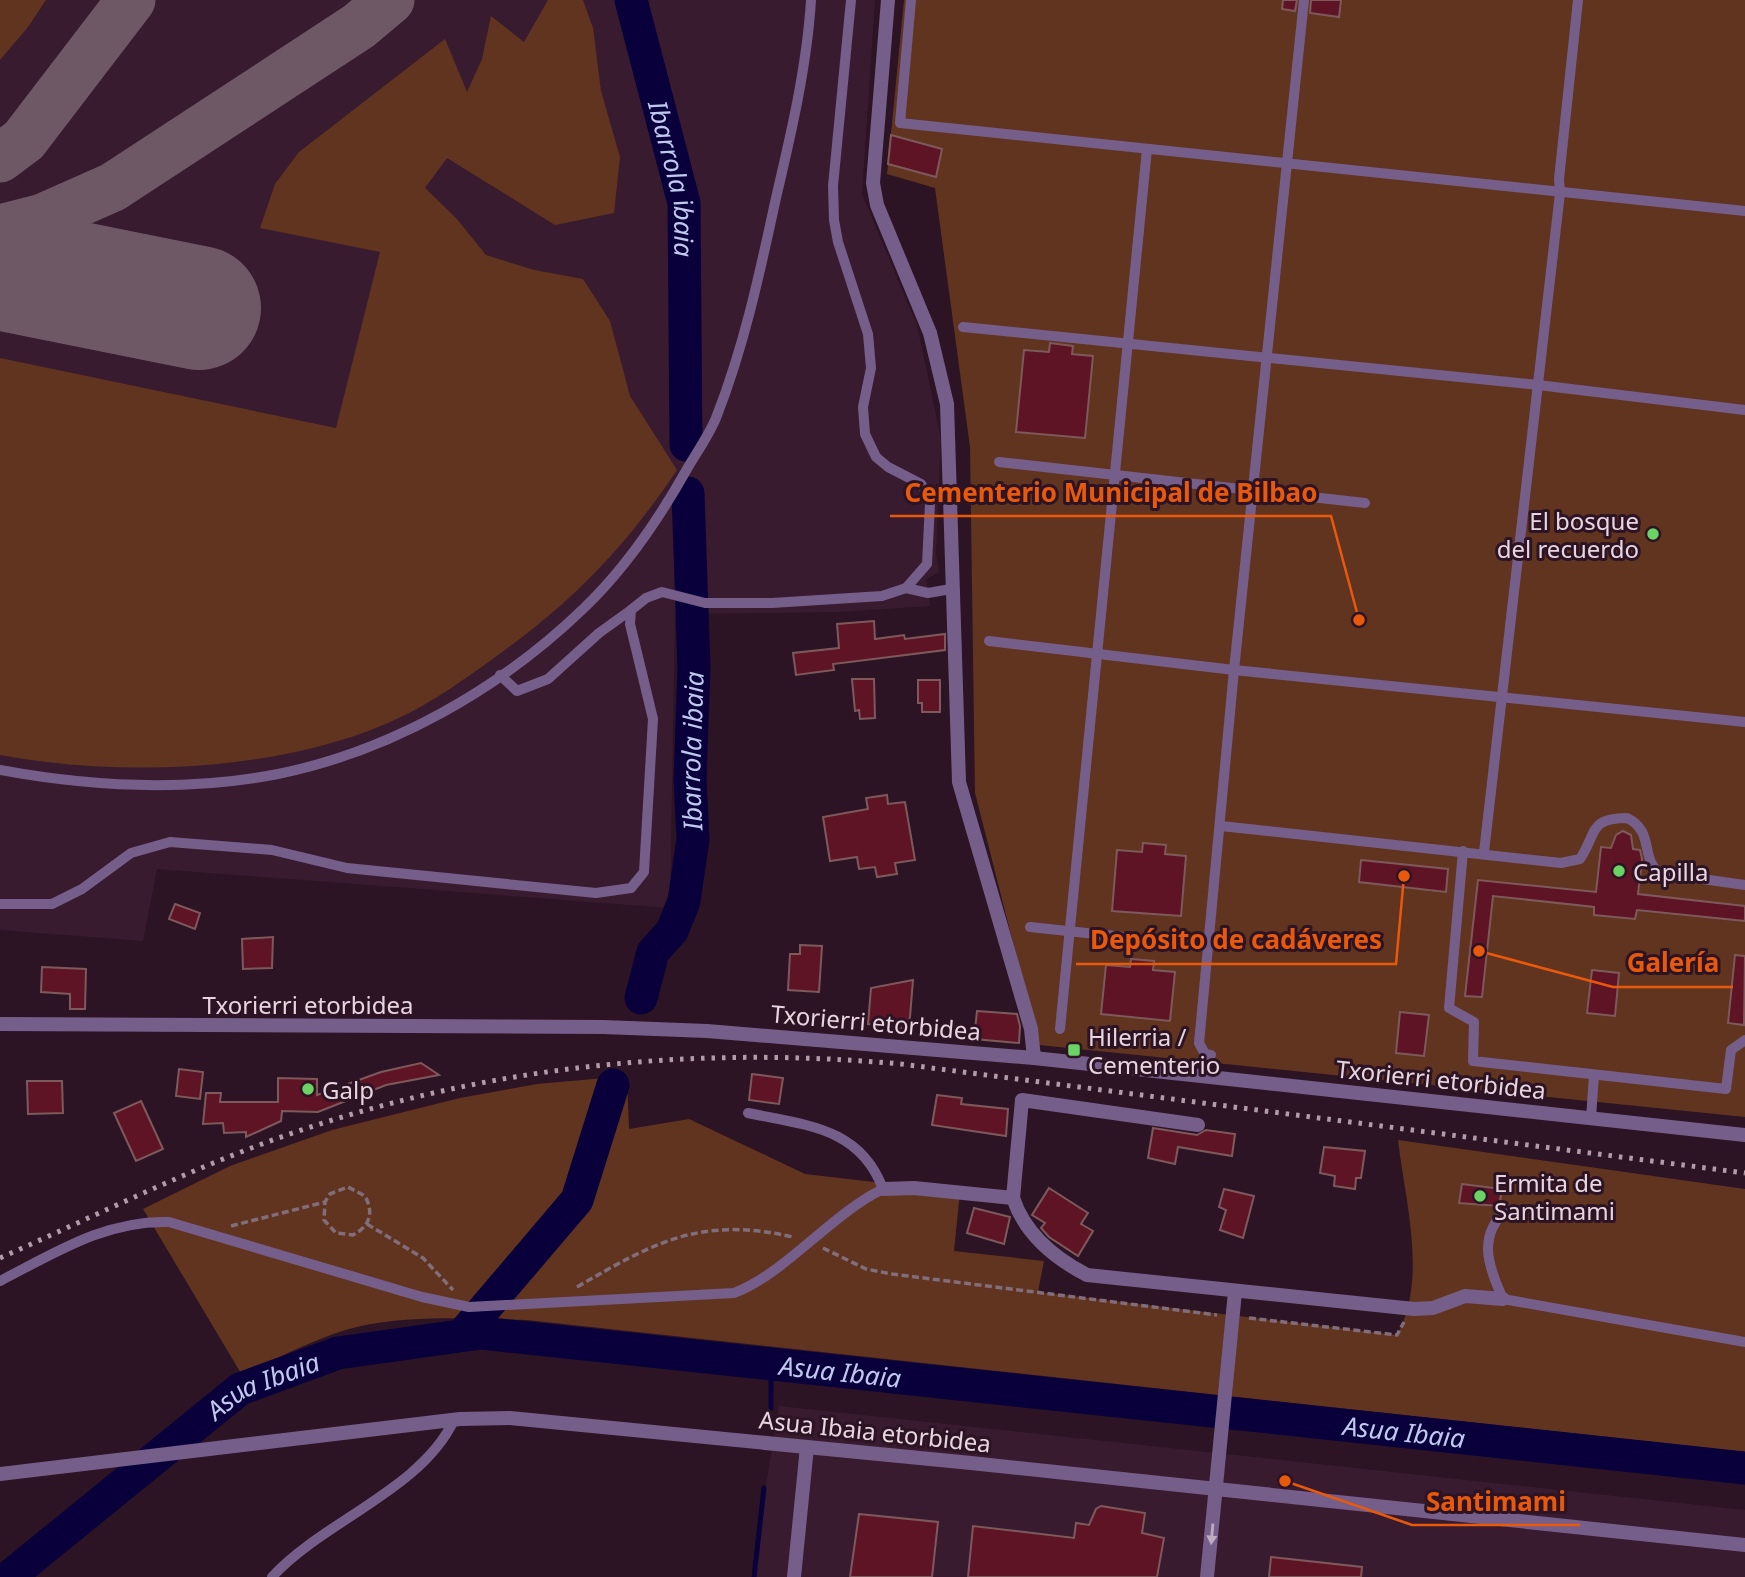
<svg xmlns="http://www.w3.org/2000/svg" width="1745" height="1577" font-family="'Noto Sans',sans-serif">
<rect width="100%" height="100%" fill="#2c1424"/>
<g fill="#391b2f">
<path d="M0 0H875L862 194 917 325 941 439 936 553 939 572 926 579 930 606 839 612 675 614 670 908 157 869 143 941 0 930Z"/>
<path d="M779 1406 1745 1510V1577H751Z"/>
</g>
<g fill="#61341f">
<path d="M0 0H46L28 27 0 60Z"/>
<path d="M548 0H583L593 28 601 91 620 157 614 213 555 225 447 158 425 188 456 218 486 255 534 270 583 279 610 321 630 396 677 470C621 553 571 603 490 661 463 680 434 701 405 715 290 772 125 778 0 755V358L336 428 380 252 260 228 275 184 299 152 445 39 467 92 482 59 491 16 524 42Z"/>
<path d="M904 0H1745V1117L1039 1045 975 793 970 447 935 188 887 174Z"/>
<path d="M627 1076 629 1129 689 1119 805 1174 960 1192 954 1251 1044 1261 1038 1292 1397 1335C1428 1280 1405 1200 1398 1140L1745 1189V1452L527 1320C476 1319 422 1315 371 1324 326 1332 283 1356 242 1375L143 1209 230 1166 332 1130 460 1098 537 1084Z"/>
</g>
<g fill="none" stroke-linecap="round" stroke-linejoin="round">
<g stroke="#09003b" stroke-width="5">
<path d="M771 1408V1365"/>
<path d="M754 1577 764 1488"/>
</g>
<g stroke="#09003b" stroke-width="33">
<path id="s1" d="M631 0 684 203 686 445"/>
<path id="s2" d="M641 998 653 952 672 931 684 901 693 839 690 780 694 667 688 493"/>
<path d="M463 1334 577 1200 613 1085"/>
<path id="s3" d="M9 1577 240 1389 338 1353 481 1333 1745 1468"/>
</g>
<g stroke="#6e5866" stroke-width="49">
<path d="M0 158 24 140 131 0"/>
<path d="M0 229 43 218 113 187 359 26 390 0"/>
</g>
<path stroke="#6e5866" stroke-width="124" d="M0 268 199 308"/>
</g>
<g fill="#5e1424" stroke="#7d595c" stroke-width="2">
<path d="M1283 0H1297L1295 11 1282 9Z"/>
<path d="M1311 0H1341L1339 17 1310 13Z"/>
<path d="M891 135 942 149 936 177 888 164Z"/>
<path d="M1050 343 1073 346 1072 354 1093 356 1085 438 1016 432 1024 350 1049 352Z"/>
<path d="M874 621 875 639 904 635 905 639 945 634V650L833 664 834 670 796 675 793 653 839 648 837 624Z"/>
<path d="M852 679H874L875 718 860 719 859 710 855 711Z"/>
<path d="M918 680H940V712H922V703H918Z"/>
<path d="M887 795 888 804 905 802 915 860 895 863 897 874 877 877 875 867 859 869 857 857 830 861 823 817 868 809 866 798Z"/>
<path d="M1623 831 1631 835 1633 849 1640 850 1642 859 1638 894 1745 906V921L1637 910 1635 919 1594 915V907L1493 896 1482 997 1465 996 1478 880 1596 892 1601 847 1611 848 1616 835Z"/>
<path d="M1143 843 1166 845 1165 854 1186 856 1181 916 1112 911 1117 850 1142 852Z"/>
<path d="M1361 860 1448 869 1446 892 1359 882Z"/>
<path d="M175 904 200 913 195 929 169 919Z"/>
<path d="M273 937 272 968 243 969 242 939Z"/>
<path d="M800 945 822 946 819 992 788 990 790 954H800Z"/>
<path d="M1735 955 1745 956 1744 1025 1728 1023Z"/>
<path d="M1131 959 1154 961 1153 970 1175 972 1170 1021 1101 1014 1106 965 1130 967Z"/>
<path d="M42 967 86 969 85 1009H70V994L41 992Z"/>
<path d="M1592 970 1619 973 1615 1016 1587 1013Z"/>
<path d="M913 980 909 1029 868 1024 871 988Z"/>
<path d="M977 1011 1017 1014 1020 1026 1019 1043 974 1039Z"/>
<path d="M1400 1012 1429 1015 1424 1056 1396 1053Z"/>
<path d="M421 1063 439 1075 386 1085 318 1112 282 1111 281 1121 246 1137V1132L224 1133 223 1123 203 1124 206 1093H221L220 1102H278V1078L317 1079V1095L381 1072Z"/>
<path d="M179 1069 203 1072 200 1099 176 1096Z"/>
<path d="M752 1074 783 1078 779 1104 749 1100Z"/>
<path d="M27 1081H62L63 1113 28 1114Z"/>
<path d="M937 1095 962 1098 961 1104 1008 1109 1006 1136 932 1125Z"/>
<path d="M141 1101 163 1149 136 1161 114 1113Z"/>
<path d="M1153 1128 1197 1135 1206 1130 1235 1134 1232 1156 1178 1147 1175 1164 1148 1158Z"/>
<path d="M1324 1147 1365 1151 1361 1178H1356L1355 1189 1334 1186 1335 1176 1320 1173Z"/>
<path d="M1462 1184 1502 1189 1499 1206 1459 1203Z"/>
<path d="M1049 1188 1088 1213 1081 1224 1093 1231 1078 1256 1049 1237 1041 1228 1045 1223 1032 1215Z"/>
<path d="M1224 1189 1254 1196 1243 1238 1220 1230 1226 1210 1219 1207Z"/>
<path d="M974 1208 1010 1217 1004 1244 967 1233Z"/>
<path d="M1101 1506 1145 1513 1142 1533 1164 1538 1157 1577H968L973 1526 1074 1538 1076 1523 1089 1525 1096 1509Z"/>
<path d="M859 1514 938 1522 932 1577H850Z"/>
<path d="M1271 1557 1362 1567 1361 1577H1269Z"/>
</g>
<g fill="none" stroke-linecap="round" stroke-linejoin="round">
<g stroke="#826d7a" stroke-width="3.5" stroke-dasharray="7 3.5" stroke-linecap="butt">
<path d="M367 1224 423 1258 453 1290"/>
<path d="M231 1226 325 1202 330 1194 348 1187 365 1196C374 1213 370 1226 353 1235L336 1233 324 1220 325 1202"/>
<path d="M823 1248 866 1269 892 1274 1217 1315"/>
<path d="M577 1287C655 1242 700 1216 793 1237"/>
<path d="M1249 1318 1397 1335 1404 1322"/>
</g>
<g stroke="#765e8b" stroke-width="10">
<path d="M911 0 900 123 1745 211"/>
<path d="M963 327 1538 385 1745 410"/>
<path d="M999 462 1365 503"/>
<path d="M906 588 928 593 951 589"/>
<path d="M989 641 1234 670 1745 722"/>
<path d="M500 675 517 691 548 679 599 633 631 610"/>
<path d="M0 770C92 787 185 792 278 774 391 751 500 689 583 609 625 569 659 519 687 469 697 452 709 435 716 418 744 347 760 272 776 198 791 134 807 66 811 0"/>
<path d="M1221 826 1561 863 1580 859C1597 834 1588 818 1627 818 1655 831 1640 860 1660 873L1745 885"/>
<path d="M1463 851 1449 1008 1474 1022 1473 1061 1726 1089 1731 1050 1745 1040"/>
<path d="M1484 852 1560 193 1559 179 1578 0"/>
<path d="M0 904H52L82 889 131 853 170 842 272 850 347 868 596 893 631 888 644 872 653 719 630 624 631 610 646 598 662 592 705 603H772L882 596 906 588 927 564 930 503 926 492 921 484 888 467 876 457 865 434 863 407 871 368 868 334 838 242 834 220 833 186 851 0"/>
<path d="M1030 927 1209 946"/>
<path d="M1060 1029 1147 149"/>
<path d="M1211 1055 1205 1054 1199 1043 1234 670 1304 0"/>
<path d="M1591 1118 1594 1075"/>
<path d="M1507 1209C1477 1236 1488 1266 1503 1299L1745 1342"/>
<path d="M0 1281C55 1253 105 1220 169 1222L422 1297 469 1307 734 1293C785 1274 831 1214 883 1189 860 1127 805 1125 748 1113"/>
<path d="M272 1577C323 1521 421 1490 454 1420"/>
</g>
<g stroke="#765e8b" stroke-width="14">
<path d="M888 0 873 183 877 205 930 333 947 404 959 782 1031 1029 1034 1058"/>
<path d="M883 1189 914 1188 1013 1198C1025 1234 1054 1258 1087 1275L1414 1309 1433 1308 1465 1296 1503 1299"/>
<path d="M1013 1198 1022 1100 1198 1125"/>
<path d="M794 1577 807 1447"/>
<path d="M1207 1577 1235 1292"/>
</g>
<g stroke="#765e8b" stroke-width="14">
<path d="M0 1024 603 1027 707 1031 1034 1058 1745 1135"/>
<path d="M0 1474 460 1419 510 1418 971 1463 1745 1545"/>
</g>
<path stroke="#b09da9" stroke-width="5" stroke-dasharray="3.5 7" stroke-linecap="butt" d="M0 1258C95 1216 189 1169 287 1135 485 1066 692 1045 901 1064L1745 1173"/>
</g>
<defs><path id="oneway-solid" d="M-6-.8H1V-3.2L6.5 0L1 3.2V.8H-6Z" transform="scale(1.75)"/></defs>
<use fill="#bfacc2" href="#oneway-solid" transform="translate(1212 1534) rotate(95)"/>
<g fill="#6ad364" stroke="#2c1424" stroke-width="2.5">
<circle cx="1653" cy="534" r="7"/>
<circle cx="1619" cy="871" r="7"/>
<rect x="1067" y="1043" width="14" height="14" rx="3.5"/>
<circle cx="308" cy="1089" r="7"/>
<circle cx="1480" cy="1196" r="7"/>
</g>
<g text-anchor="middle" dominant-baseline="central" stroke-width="6" stroke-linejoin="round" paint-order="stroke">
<g font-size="24" fill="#e7d6e0" stroke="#2c1424" text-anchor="start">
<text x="1639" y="520" text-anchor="end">El bosque<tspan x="1639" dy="28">del recuerdo</tspan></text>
<text x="1633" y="871">Capilla</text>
<text x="1088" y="1036">Hilerria /<tspan x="1088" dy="28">Cementerio</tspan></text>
<text x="322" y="1089">Galp</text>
<text x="1494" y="1182">Ermita de<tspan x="1494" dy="28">Santimami</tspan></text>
</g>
<g font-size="24" fill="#e7d6e0" stroke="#2c1424">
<text x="308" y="1004">Txorierri etorbidea</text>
<text transform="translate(876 1022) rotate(5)">Txorierri etorbidea</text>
<text transform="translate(1441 1079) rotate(6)">Txorierri etorbidea</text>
<text transform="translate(875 1431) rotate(6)">Asua Ibaia etorbidea</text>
</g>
<g font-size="26" font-style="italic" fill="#c1c8ef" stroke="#2c1424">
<text stroke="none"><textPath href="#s1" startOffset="184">Ibarrola ibaia</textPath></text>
<text stroke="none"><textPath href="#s2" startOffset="259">Ibarrola ibaia</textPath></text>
<text stroke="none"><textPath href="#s3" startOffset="908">Asua Ibaia</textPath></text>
<text stroke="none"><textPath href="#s3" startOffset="320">Asua Ibaia</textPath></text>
<text stroke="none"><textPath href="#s3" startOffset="1475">Asua Ibaia</textPath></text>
</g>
</g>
<path fill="none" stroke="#e8590c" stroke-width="2.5" d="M1359 620L1331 516H890M1404 876L1396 964H1076M1479 951L1613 987H1733M1285 1481L1412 1525H1580"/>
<g fill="#e8590c" stroke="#2c1424" stroke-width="2.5">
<circle cx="1359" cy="620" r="7"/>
<circle cx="1404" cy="876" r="7"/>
<circle cx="1479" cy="951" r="7"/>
<circle cx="1285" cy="1481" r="7"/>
</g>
<g font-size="26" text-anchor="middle" font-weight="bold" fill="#e8590c" stroke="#2c1424" stroke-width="6" stroke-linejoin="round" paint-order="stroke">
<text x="1111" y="502">Cementerio Municipal de Bilbao</text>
<text x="1236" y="949">Depósito de cadáveres</text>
<text x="1673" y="972">Galería</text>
<text x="1496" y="1511">Santimami</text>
</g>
</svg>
